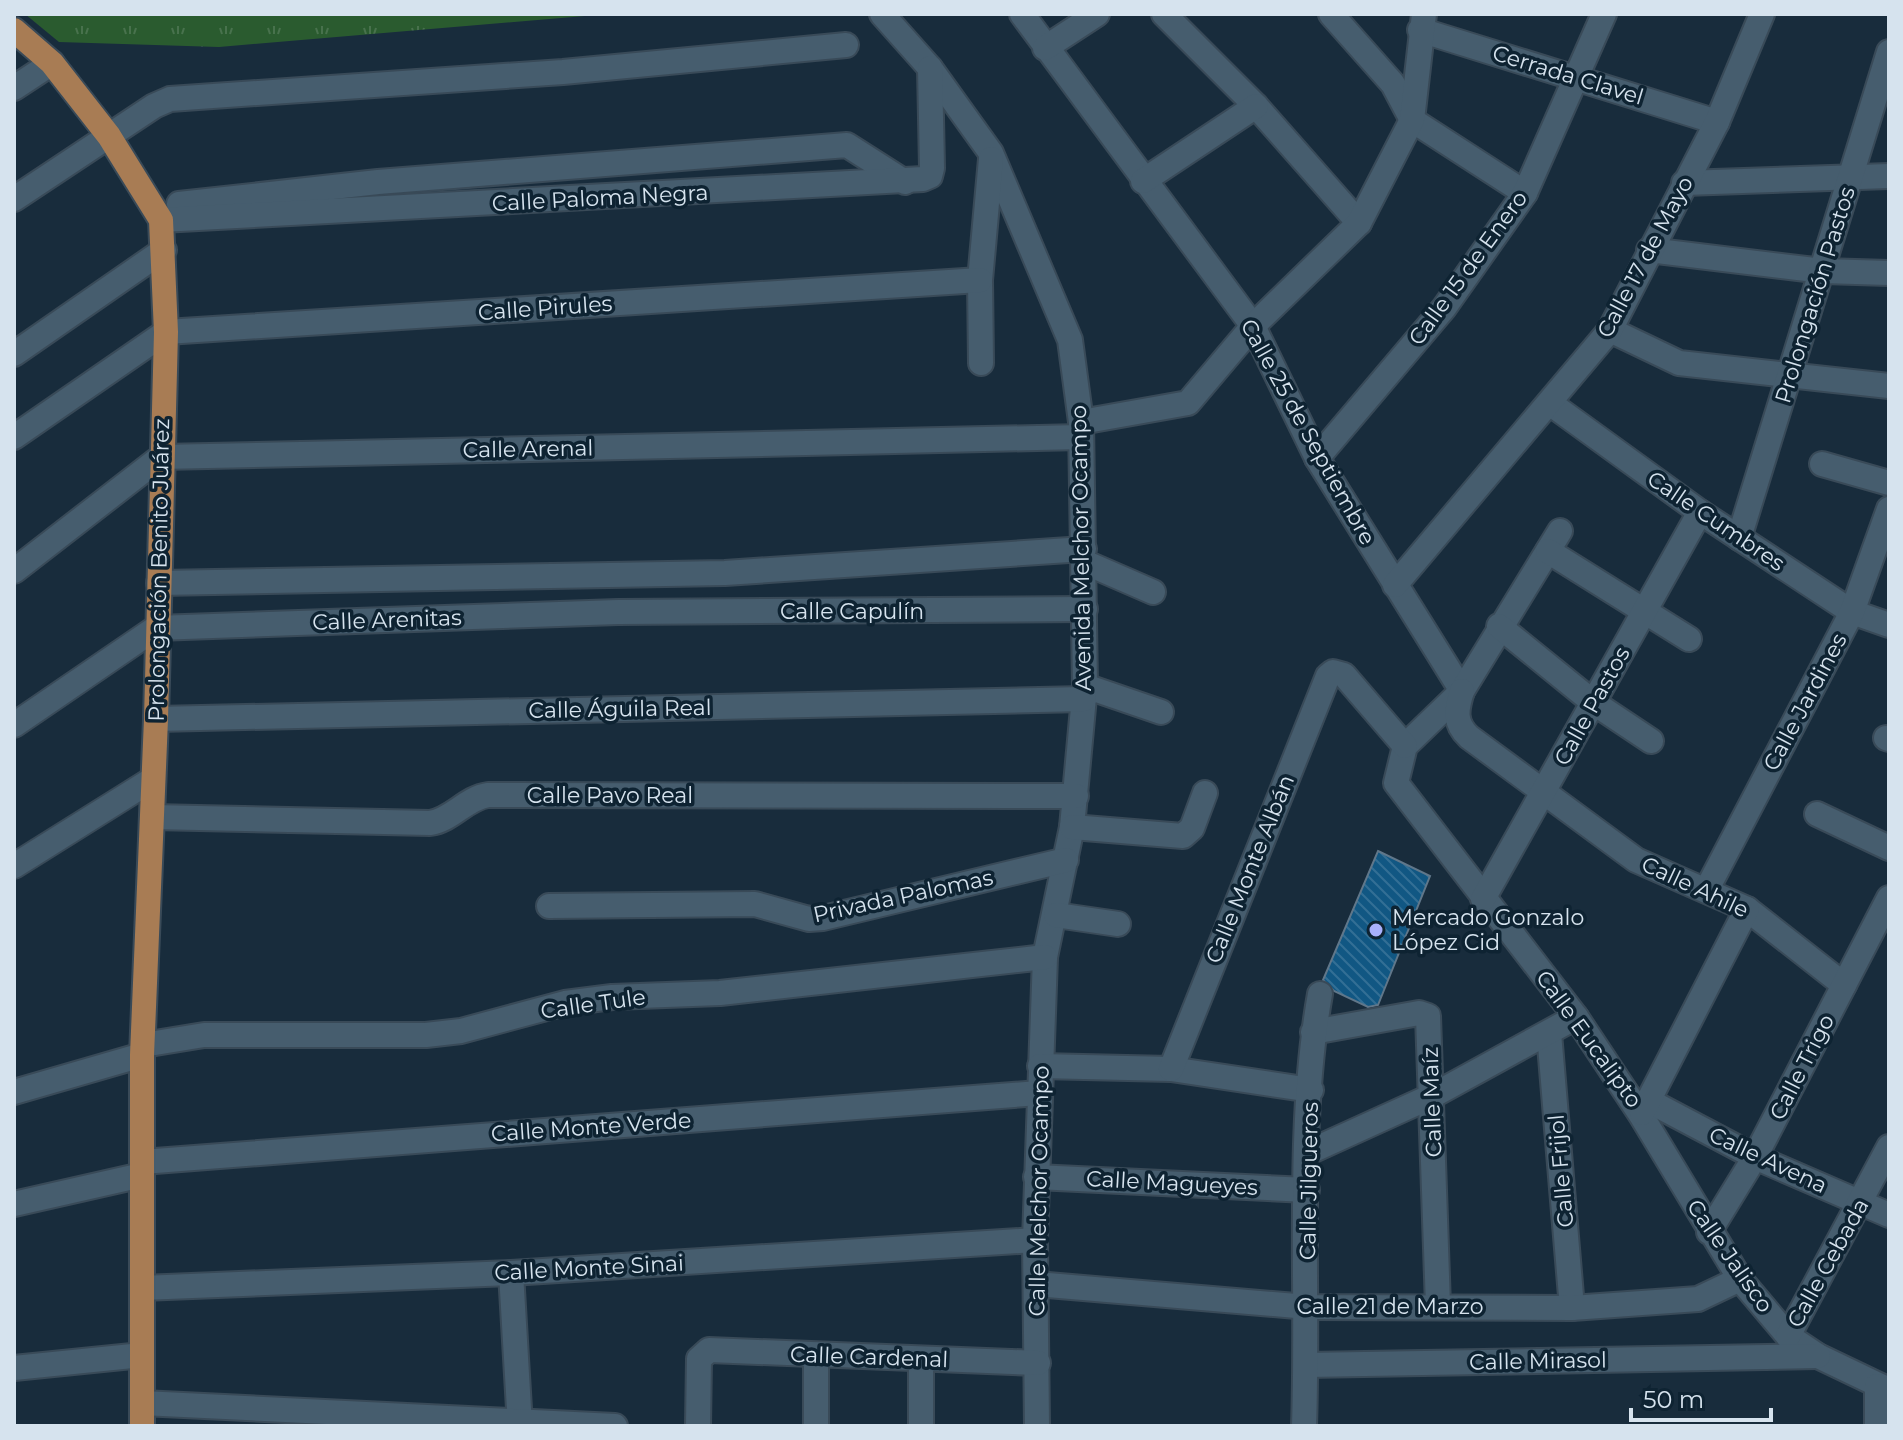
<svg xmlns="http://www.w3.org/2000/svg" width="1903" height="1440" font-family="Montserrat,sans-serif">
<defs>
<pattern id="grass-tufts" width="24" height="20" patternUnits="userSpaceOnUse" patternTransform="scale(2)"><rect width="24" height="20" fill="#2a5b2f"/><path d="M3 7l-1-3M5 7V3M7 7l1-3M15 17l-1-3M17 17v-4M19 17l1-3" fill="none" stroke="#48724d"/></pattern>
<pattern id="building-back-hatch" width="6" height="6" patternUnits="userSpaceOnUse" patternTransform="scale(2)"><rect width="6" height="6" fill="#115783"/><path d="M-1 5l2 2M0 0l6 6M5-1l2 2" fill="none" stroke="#336f95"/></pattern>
</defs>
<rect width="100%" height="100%" fill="#182c3c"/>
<path fill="url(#grass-tufts)" d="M25 14H608L219 47 59 42Z"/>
<path fill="url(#building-back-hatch)" stroke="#60778a" stroke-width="2" d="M1378 851 1430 876 1378 1005 1368 1007 1334 991 1323 980Z"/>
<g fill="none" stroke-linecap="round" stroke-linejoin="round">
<g stroke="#394a58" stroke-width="28">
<g id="minor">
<path d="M882 14 930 68 991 153 1070 340 1081 422 1085 686 1072 827 1045 957 1035 1240 1037 1426"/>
<path d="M1022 14 1253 326 1317 458 1462 691"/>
<path d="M1164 14 1256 106 1359 223"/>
<path d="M1331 14 1393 84 1412 120 1525 193"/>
<path d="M1420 30 1717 122"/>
<path d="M1045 48 1097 14"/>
<path d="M14 88 52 63"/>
<path d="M1143 181 1256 106"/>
<path d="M1684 183 1889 176"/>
<path d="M14 199 154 106 170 99 563 72 846 45"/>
<path d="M179 204 378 182 847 145 905 182"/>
<path d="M161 220 923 179 930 176 932 168 930 68"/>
<path d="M1649 250 1823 271 1889 273"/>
<path d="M1610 330 1679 363 1889 386"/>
<path d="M14 354 164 250"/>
<path d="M981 363 980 280 991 159"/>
<path d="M1551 404 1700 512 1852 612 1889 625"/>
<path d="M1081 422 1188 403 1253 326 1359 223 1412 120 1424 14"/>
<path d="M14 437 166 332 980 280"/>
<path d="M1317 458 1444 308 1525 193 1604 14"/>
<path d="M1822 464 1889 483"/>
<path d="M1560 531 1462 691 1405 746 1396 783 1576 1017 1641 1115 1740 1279 1788 1336 1818 1356 1889 1390"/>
<path d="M1739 538 1889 52"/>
<path d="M1548 551 1689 639"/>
<path d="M1084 562 1153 592"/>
<path d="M14 571 161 457 1081 437"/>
<path d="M159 583 725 573 1084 549"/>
<path d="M1395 585 1610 330 1717 122 1762 14"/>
<path d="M1499 626 1594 703 1651 741"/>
<path d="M1085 686 1161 712"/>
<path d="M1462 691C1456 710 1454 723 1469 737L1636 860 1747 909 1844 985"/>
<path d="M156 719 1084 699"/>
<path d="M14 725 156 628 618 612 1085 609"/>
<path d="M1886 738 1889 739"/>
<path d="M1817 814 1889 848"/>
<path d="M152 817 430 823C452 820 466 798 488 795L1076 796"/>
<path d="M1072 827 1183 836 1192 828 1205 793"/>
<path d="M14 866 153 779"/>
<path d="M1707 889 1852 612 1889 509"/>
<path d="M1483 899 1700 512"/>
<path d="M549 906 755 904 809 919 823 918 1066 860"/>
<path d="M1056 915 1118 924"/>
<path d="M1313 1032 1419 1013 1428 1016 1438 1306"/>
<path d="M1549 1033 1572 1308"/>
<path d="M143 1045 204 1035H426L461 1031 565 1003 612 997 720 993 1045 957"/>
<path d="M1040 1066 1171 1069 1311 1090"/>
<path d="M1171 1069 1328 676 1333 672 1344 675 1405 746"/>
<path d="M14 1092 142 1055"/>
<path d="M1649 1101 1755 1157 1889 1215"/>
<path d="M1642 1113 1747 909"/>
<path d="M1309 1152 1432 1096 1576 1017"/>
<path d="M142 1162 1039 1093"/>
<path d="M1036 1177 1307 1190"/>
<path d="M14 1204 142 1175"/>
<path d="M1709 1232 1755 1157 1889 898"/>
<path d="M511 1273 520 1426"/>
<path d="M1036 1284 1308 1307 1572 1308 1698 1299 1740 1279"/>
<path d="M142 1288 511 1273 1035 1240"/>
<path d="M1788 1336 1889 1147"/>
<path d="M816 1355V1426"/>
<path d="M1306 1365 1818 1356"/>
<path d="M14 1368 142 1355"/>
<path d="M142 1403 615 1426"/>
<path d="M698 1426 699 1359 709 1350 1038 1363"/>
<path d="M921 1426V1359"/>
<path d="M1304 1426C1309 1286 1296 1130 1320 994"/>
<path d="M1877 1426V1386"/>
</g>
</g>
<g stroke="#394a58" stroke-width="28">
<path id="major" d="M14 30 52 63 109 136 161 220 166 332 156 719 142 1055V1426"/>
</g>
<use href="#minor" stroke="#465d6e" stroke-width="24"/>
<use href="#major" stroke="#a87c54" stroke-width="24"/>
</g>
<circle fill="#a8b0fc" stroke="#0e2332" stroke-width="3" cx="1376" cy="930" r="8"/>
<g text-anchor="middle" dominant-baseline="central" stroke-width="7" stroke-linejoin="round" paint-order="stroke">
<g font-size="22" fill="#d6e3ee" stroke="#0e2332">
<text transform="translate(1568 75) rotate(17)">Cerrada Clavel</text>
<text transform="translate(600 198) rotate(-3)">Calle Paloma Negra</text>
<text transform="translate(1645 257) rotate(-62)">Calle 17 de Mayo</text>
<text transform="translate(1468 268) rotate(-54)">Calle 15 de Enero</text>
<text transform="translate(1815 295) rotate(-73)">Prolongación Pastos</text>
<text transform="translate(545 308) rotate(-4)">Calle Pirules</text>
<text transform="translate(1308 432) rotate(61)">Calle 25 de Septiembre</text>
<text transform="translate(528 449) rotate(-1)">Calle Arenal</text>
<text transform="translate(1716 521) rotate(34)">Calle Cumbres</text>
<text transform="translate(1081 548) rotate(-91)">Avenida Melchor Ocampo</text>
<text transform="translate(159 570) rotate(-89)">Prolongación Benito Juárez</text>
<text x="852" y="611">Calle Capulín</text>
<text transform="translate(387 620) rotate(-2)">Calle Arenitas</text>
<text transform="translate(1805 702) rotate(-62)">Calle Jardines</text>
<text transform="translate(1592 706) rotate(-61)">Calle Pastos</text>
<text transform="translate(620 709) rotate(-1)">Calle Águila Real</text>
<text x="610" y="795">Calle Pavo Real</text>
<text transform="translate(1250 869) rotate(-68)">Calle Monte Albán</text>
<text transform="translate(1695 887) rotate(25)">Calle Ahile</text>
<text transform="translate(903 896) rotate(-12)">Privada Palomas</text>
<text transform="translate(593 1004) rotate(-8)">Calle Tule</text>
<text transform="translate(1589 1039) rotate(54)">Calle Eucalipto</text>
<text transform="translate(1802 1067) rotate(-63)">Calle Trigo</text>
<text transform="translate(1432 1102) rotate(-92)">Calle Maíz</text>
<text transform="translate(591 1127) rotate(-4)">Calle Monte Verde</text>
<text transform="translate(1768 1160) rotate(25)">Calle Avena</text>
<text transform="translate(1561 1171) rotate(-95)">Calle Frijol</text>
<text transform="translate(1309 1181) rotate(-89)">Calle Jilgueros</text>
<text transform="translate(1172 1183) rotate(3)">Calle Magueyes</text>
<text transform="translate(1039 1191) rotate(-89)">Calle Melchor Ocampo</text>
<text transform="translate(1730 1256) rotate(55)">Calle Jalisco</text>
<text transform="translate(1828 1263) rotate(-61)">Calle Cebada</text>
<text transform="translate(589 1268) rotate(-3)">Calle Monte Sinai</text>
<text x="1390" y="1306">Calle 21 de Marzo</text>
<text transform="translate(869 1357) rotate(2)">Calle Cardenal</text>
<text transform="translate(1538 1361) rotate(-1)">Calle Mirasol</text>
</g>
<g font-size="22" fill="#d6e3ee" stroke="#0e2332" text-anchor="start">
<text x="1392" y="917">Mercado Gonzalo<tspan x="1392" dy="25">López Cid</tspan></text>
</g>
</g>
<rect width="1903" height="1440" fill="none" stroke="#d6e3ee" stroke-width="32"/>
<path d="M1631 1408v12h140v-12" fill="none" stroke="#d6e3ee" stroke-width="4"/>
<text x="1643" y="1408" font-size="24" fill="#d6e3ee" stroke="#0e2332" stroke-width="6" paint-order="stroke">50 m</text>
</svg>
